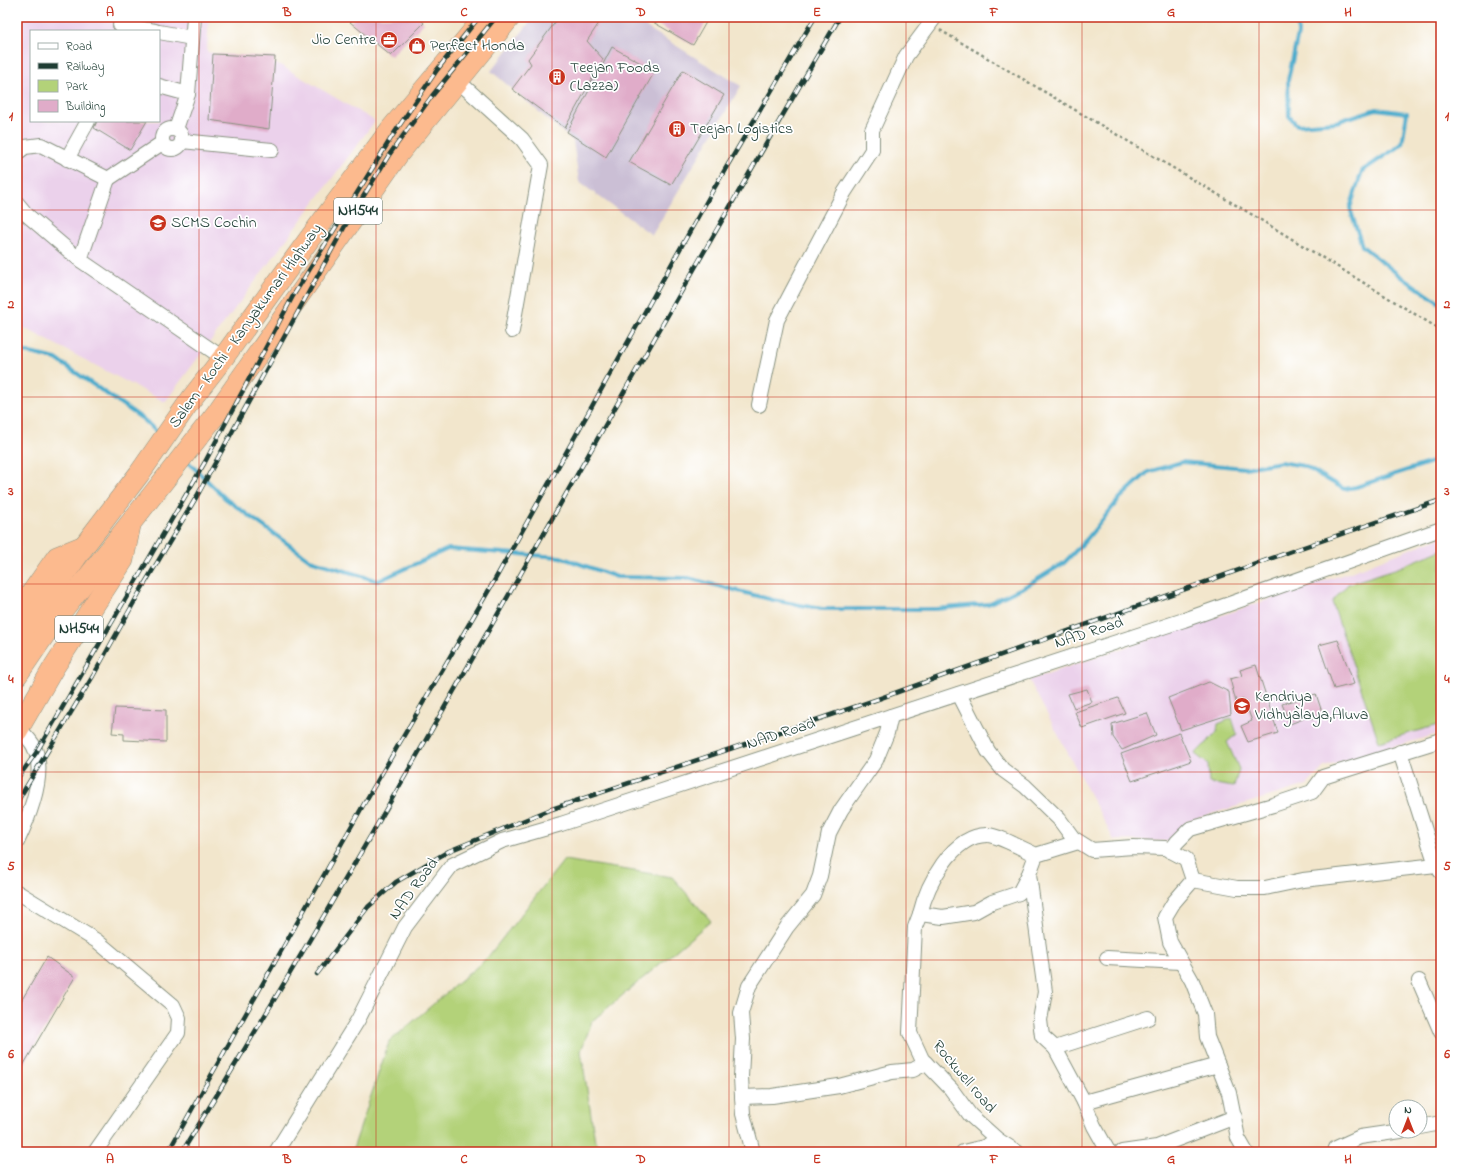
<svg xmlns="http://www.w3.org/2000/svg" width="1458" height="1169" font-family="'Indie Flower',sans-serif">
<rect width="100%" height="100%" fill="#fff"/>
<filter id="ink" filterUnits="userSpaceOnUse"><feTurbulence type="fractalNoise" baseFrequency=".025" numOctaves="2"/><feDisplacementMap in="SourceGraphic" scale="8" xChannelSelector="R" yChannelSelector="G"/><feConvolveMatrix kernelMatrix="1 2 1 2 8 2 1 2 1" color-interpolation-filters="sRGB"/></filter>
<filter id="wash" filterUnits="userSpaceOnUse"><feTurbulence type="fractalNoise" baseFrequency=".012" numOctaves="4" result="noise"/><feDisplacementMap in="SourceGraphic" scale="16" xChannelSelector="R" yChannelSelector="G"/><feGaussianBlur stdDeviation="0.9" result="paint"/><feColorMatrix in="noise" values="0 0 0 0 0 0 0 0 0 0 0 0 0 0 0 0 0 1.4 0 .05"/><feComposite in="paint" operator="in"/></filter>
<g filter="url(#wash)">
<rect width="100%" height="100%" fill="#f2e6cc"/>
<g fill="#ebd1eb" fill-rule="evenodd">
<path d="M20 17H209L207 52 280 65 375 121 165 402 17 324V23ZM31 31H159V121H31Z"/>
<path d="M1441 537V733L1324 767 1307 785 1188 821 1168 841 1114 840 1029 680 1348 573Z"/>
</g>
<path fill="#cbbfd5" d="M534 17H630L741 86 652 235 579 182 573 141 491 71Z"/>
<g fill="#b3d279" stroke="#698856">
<path d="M1441 550V724L1379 742 1332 602 1348 584 1398 568Z"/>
<path d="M1232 718 1237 734 1227 742 1239 769 1234 787 1209 783 1208 764 1195 754 1217 732 1218 724Z"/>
<path d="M564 860 672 877 711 921 592 1021 581 1051 595 1141 602 1152H352L389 1042 487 958Z"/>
</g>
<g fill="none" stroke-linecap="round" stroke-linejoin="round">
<g stroke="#4eaccc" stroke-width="4">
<path d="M1297 17 1298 34 1288 80 1289 116 1297 125 1336 122 1376 109 1407 113 1402 144 1362 171 1350 208 1362 246 1399 275 1441 304"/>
<path d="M17 350 56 359 143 419 159 434"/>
<path d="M187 461 226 499 310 560 378 581 448 549 560 557 617 577 688 578 773 600 822 609H936L988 604 1028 585 1064 563 1087 539 1120 498 1148 472 1182 462 1245 468 1281 462 1304 466 1344 489 1356 487 1441 459"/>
</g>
</g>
<g id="blocks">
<g fill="#e0acc9">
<path d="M356 17H419L424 23 391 56 350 22Z"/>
<path d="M559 17H590L599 23 587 41 603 59 565 128 512 89 531 64 528 59Z"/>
<path d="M644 17H709L693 45Z"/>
<path d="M612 47 655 71 606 157 567 132Z"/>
<path d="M213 54 275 57 269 129 209 120Z"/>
<path d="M683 70 724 95 671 185 629 162Z"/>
<path d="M97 121H147L130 150 94 128Z"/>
<path d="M1338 640 1354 684 1334 689 1319 645Z"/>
<path d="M1256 665 1278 733 1248 742 1241 726 1252 721 1244 699 1236 702 1230 679 1242 676 1240 670Z"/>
<path d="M1209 682 1229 692 1231 714 1181 730 1168 698Z"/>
<path d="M1087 689 1092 702 1074 708 1068 694Z"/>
<path d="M1316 694 1323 715 1312 719 1309 712 1302 714 1303 719 1290 724 1282 704Z"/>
<path d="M1118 698 1125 713 1082 728 1075 712Z"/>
<path d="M115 708 166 710V742L124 740V734L112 733Z"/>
<path d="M1147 713 1156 735 1122 750 1113 737 1112 724Z"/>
<path d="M1179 733 1191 761 1132 781 1121 754Z"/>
<path d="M47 957 75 977 17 1076V1008Z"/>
</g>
</g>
</g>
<g filter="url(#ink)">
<use href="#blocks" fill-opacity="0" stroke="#889280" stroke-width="1"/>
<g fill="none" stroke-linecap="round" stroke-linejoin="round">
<g stroke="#889280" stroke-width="16">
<g id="minor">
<path d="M120 25 155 31"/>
<path d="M159 32 192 38"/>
<path d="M458 81 522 139 541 165 512 331"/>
<path d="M159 86 188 94 176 129"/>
<path d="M188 94 194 17"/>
<circle cx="172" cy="139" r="10"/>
<path d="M182 141 272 150"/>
<path d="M17 153 25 147 41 145 108 179 80 260"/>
<path d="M67 159 88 121"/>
<path d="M108 179 162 143"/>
<path d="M17 203 27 215 80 260 223 358"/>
<path d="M759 405 777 320 844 193 872 150V130L906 56 935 17"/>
<path d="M959 694 988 751 1003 770 1025 786 1059 819 1073 838 1092 850 1133 847 1165 848 1186 859 1193 880 1174 902 1165 917 1170 942 1192 981 1205 1014 1207 1037 1229 1093 1238 1138 1246 1152"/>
<path d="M1400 752 1436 865 1441 872"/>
<path d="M17 842C29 817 47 774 34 747 31 740 23 734 19 728"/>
<path d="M1170 851 1177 842 1190 829 1273 805 1312 792 1323 777 1441 740"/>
<path d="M1036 855C1025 850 998 835 987 835 952 835 927 885 920 914L943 917 974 912 992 902 1019 893 1029 874 1036 855 1078 842"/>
<path d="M1029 874 1045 992 1040 1020 1042 1036 1055 1048 1084 1102 1094 1126 1108 1151 1110 1152"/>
<path d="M1193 880 1237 888H1265L1303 880 1436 865"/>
<path d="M17 892 97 941 173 1005 179 1018 178 1033 95 1152"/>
<path d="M920 914 915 927 910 1033 922 1059 951 1089 970 1115 998 1140 1017 1152"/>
<path d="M1107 958 1180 962"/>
<path d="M1419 981 1441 1032"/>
<path d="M1055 1048 1148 1018"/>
<path d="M742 1097 772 1096 839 1086 892 1072 913 1070 926 1063"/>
<path d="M1084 1102 1218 1065"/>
<path d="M1420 1127 1441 1123"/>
<path d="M276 1152 358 1020 405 927 452 865 502 841 561 824 1184 620 1441 529"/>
<path d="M753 1152 743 1114 741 1077 743 1039 741 1013 749 986 787 927 813 895 820 876 829 833 841 810 876 760 887 733 891 716"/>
<path d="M963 1152 984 1147 998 1140"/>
<path d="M1122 1152 1157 1147 1235 1117"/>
<path d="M1335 1152 1336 1148 1360 1137 1401 1131"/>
</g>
</g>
<g stroke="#889280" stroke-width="22">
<g id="highway">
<path d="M17 614 57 557 84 546"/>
<path d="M17 642 84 546 139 474 192 398 223 358 310 238 391 129 485 17"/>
<path d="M17 675 53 622 216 414 399 153 510 17"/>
<path d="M17 731 54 667 123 560 130 526"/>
</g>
</g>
<path stroke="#889280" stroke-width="2.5" stroke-dasharray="3 3" stroke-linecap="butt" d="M940 30 1251 214 1441 330"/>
<use href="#minor" stroke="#fff" stroke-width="14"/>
<use href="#highway" stroke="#fcba8e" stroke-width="21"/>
<g stroke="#1f3d34" stroke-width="4.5">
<g id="rail">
<path d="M17 779 36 753 205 462 293 296 393 135 437 70 479 17"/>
<path d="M17 802 93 676 142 588 197 496 345 226 389 155 432 96 496 17"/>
<path d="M317 974 368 907 396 882 449 851 549 810 878 699 1292 551 1441 500"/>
<path d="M168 1152 365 802 493 583 713 190 815 17"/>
<path d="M182 1152C411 780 618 394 840 17"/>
</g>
</g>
<use href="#rail" stroke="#fff" stroke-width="3" stroke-dasharray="9" stroke-linecap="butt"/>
</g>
</g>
<path fill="none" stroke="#c8321e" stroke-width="1" stroke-opacity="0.55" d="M199 17V1152M376 17V1152M552 17V1152M729 17V1152M906 17V1152M1082 17V1152M1259 17V1152M17 210H1441M17 397H1441M17 584H1441M17 772H1441M17 960H1441"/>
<defs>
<g id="office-disc" transform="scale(0.9)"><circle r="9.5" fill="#c8321e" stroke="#fff"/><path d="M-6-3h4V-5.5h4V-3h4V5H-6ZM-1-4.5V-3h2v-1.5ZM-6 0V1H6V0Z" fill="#fff"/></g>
<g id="shop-disc" transform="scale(0.9)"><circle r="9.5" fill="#c8321e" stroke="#fff"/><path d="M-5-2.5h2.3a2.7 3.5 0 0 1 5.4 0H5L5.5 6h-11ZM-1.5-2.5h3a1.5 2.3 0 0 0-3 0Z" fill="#fff"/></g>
<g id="building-disc" transform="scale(0.9)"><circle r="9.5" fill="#c8321e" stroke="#fff"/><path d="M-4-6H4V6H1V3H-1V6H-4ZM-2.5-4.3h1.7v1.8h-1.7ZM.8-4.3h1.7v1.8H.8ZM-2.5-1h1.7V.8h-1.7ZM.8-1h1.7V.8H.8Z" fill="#fff"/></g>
<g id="university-disc" transform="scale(0.9)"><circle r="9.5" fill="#c8321e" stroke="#fff"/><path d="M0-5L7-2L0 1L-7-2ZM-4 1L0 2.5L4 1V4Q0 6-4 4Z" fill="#fff"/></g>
<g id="school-disc" transform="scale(0.9)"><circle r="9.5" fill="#c8321e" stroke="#fff"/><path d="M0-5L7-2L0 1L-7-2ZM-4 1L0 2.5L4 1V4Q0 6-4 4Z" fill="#fff"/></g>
</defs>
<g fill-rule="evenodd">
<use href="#office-disc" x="389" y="40"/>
<use href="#shop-disc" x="417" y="46"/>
<use href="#building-disc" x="557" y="77"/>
<use href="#building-disc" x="677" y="129"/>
<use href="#university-disc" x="158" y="223"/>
<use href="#school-disc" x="1242" y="706"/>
</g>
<g text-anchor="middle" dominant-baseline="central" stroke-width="3.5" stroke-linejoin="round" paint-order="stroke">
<g fill="#fff" stroke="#627771" stroke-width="1">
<rect x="334" y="198" width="48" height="26" rx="3"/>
<rect x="55" y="616" width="48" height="26" rx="3"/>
</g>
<g font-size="15" font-weight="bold" fill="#1f3d34">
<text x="358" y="211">NH544</text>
<text x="79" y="629">NH544</text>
</g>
<g font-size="16" fill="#1f3d34" stroke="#fff" text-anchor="start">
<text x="376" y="40" text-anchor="end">Jio Centre</text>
<text x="430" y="46">Perfect Honda</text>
<text x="570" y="68">Teejan Foods<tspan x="570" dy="18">(Lazza)</tspan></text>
<text x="690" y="129">Teejan Logistics</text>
<text x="171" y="223">SCMS Cochin</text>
<text x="1255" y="697">Kendriya<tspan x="1255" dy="18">Vidhyalaya,Aluva</tspan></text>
</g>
<g font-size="16" fill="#1f3d34" stroke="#fff">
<text transform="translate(246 326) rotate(-54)">Salem - Kochi - Kanyakumari Highway</text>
<text transform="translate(1089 633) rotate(-18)">NAD Road</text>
<text transform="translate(781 734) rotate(-18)">NAD Road</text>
<text transform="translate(414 889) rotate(-54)">NAD Road</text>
<text transform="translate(964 1077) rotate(50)">Rockwell road</text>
</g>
</g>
<rect width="1458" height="1169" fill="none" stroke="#fff" stroke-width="44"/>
<rect x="30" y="30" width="130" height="92" fill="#ffffff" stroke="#a5b1ae"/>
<rect x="38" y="43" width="20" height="6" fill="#ffffff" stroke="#a5b1ae"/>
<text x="66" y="50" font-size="12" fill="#1f3d34">Road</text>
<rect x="38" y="63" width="20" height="6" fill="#1f3d34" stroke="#a5b1ae"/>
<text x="66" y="70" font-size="12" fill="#1f3d34">Railway</text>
<rect x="38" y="80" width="20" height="12" fill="#b3d279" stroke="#a5b1ae"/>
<text x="66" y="90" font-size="12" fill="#1f3d34">Park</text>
<rect x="38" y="100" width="20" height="12" fill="#e0acc9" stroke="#a5b1ae"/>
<text x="66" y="110" font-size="12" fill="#1f3d34">Building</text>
<g transform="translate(1408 1119)"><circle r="19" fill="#ffffff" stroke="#a5b1ae"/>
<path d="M0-3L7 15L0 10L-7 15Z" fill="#c8321e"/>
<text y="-6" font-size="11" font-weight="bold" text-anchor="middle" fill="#1f3d34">N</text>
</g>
<rect x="22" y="22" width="1414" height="1125" fill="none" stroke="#c8321e" stroke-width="1.5"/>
<g font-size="13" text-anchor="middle" font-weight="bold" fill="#c8321e">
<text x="110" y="16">A</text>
<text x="287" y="16">B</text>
<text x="464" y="16">C</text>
<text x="641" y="16">D</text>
<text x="817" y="16">E</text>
<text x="994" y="16">F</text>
<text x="1171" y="16">G</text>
<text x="1348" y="16">H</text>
<text x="11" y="120">1</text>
<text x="1447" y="120">1</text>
<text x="11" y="308">2</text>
<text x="1447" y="308">2</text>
<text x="11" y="495">3</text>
<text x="1447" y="495">3</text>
<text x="11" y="683">4</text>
<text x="1447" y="683">4</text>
<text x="11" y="870">5</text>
<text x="1447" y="870">5</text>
<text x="11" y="1058">6</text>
<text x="1447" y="1058">6</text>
<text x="110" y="1163">A</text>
<text x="287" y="1163">B</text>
<text x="464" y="1163">C</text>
<text x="641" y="1163">D</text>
<text x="817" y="1163">E</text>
<text x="994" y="1163">F</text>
<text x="1171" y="1163">G</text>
<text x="1348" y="1163">H</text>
</g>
</svg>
